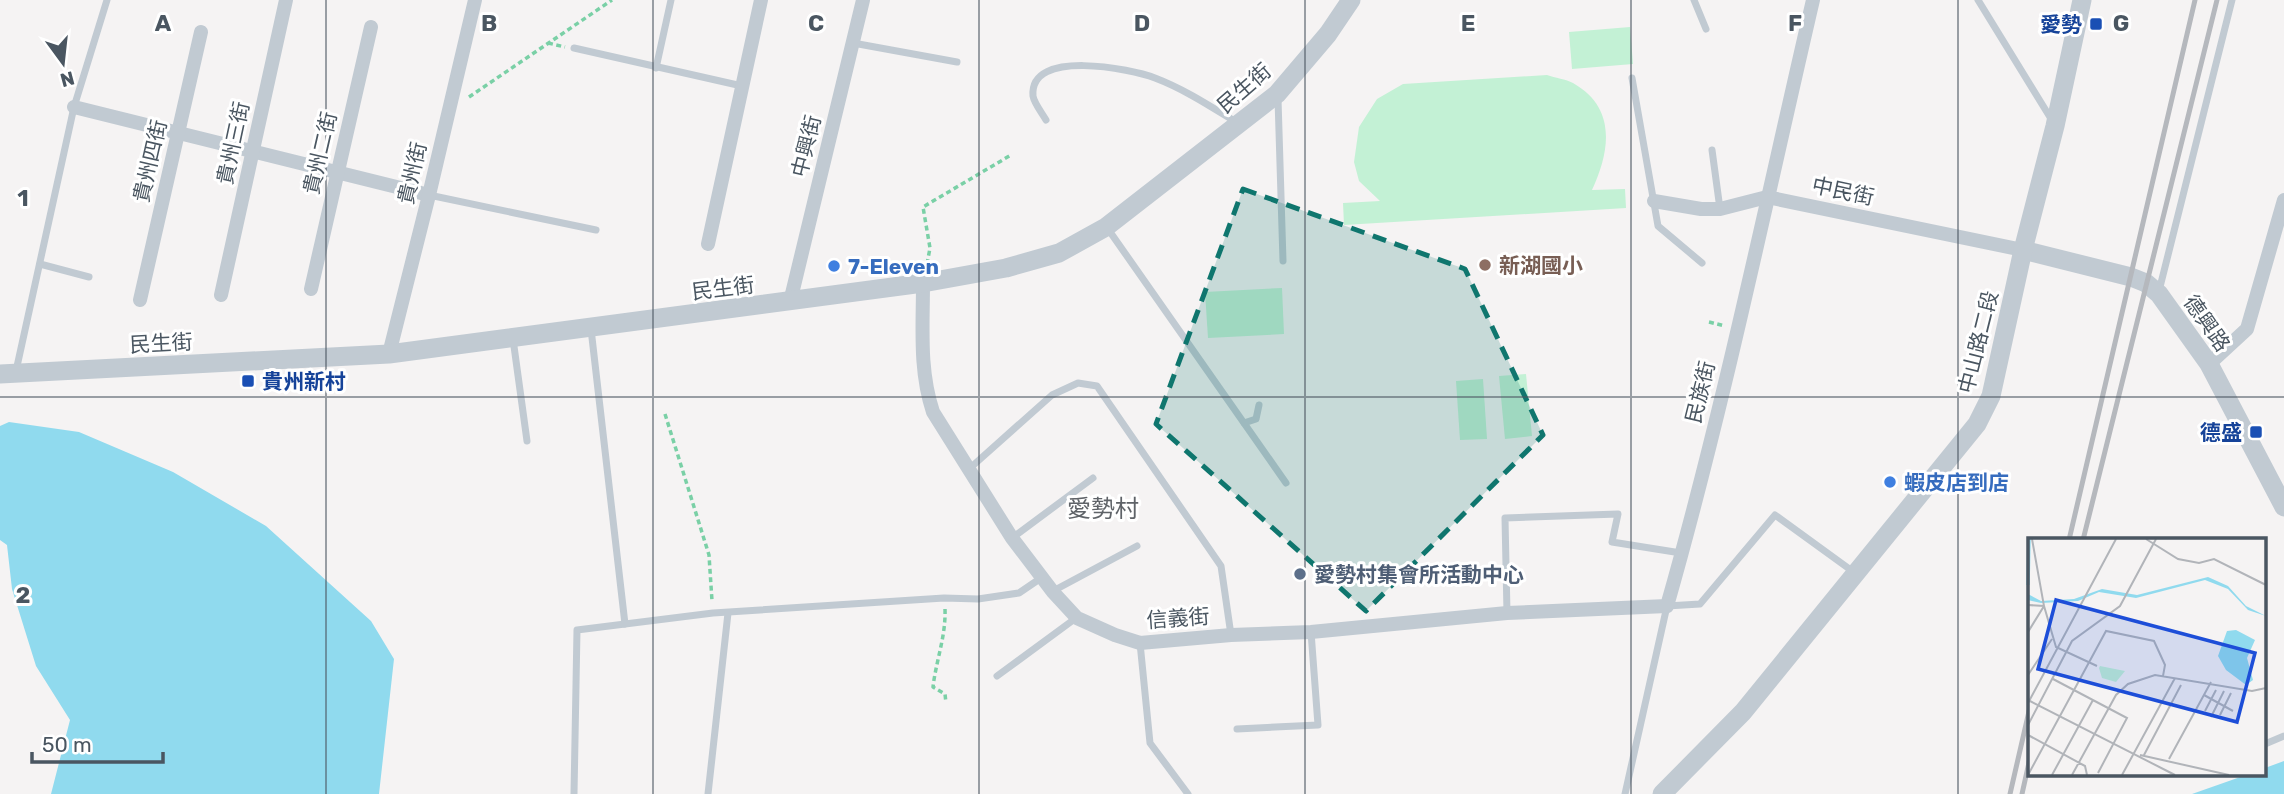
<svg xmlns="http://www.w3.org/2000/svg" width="2284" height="794" font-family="Rubik,'Noto Sans TC',sans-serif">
<rect width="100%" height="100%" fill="#f5f3f3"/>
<g fill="#c3f1d5">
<path d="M1630 27 1633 64 1572 69 1569 32Z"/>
<path d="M1547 75C1555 78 1566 79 1573 83 1617 108 1610 151 1592 190L1625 189 1626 208 1344 225 1343 203 1380 201 1359 181 1354 162 1359 127 1377 99 1403 84Z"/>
<path d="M1282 288 1284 334 1208 338 1205 292Z"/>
<path d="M1526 374 1532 436 1505 439 1499 376Z"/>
<path d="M1483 379 1487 439 1460 440 1456 381Z"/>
</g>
<g fill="#90daee">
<path d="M9 422 79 432 173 472 266 526 371 621 394 659 379 794H51L70 720 36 666 12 589 7 545 0 540V426Z"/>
<path d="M2284 761V794H2192L2246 775H2265V768Z"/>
</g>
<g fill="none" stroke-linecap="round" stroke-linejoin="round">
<g stroke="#7ad0a6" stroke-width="3.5" stroke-dasharray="5 3.5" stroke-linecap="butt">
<path d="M548 43 565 47"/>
<path d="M469 97 612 0"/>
<path d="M927 264 930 248 923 207 1011 155"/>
<path d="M1709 322 1725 326"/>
<path d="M665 414 709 555 712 601"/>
<path d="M945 609C946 636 936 661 933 687L945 694 946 703"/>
</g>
<g stroke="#c1cad2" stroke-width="7">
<path d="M1694 0 1706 29"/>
<path d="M1978 0 2053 122"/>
<path d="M853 43 957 62"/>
<path d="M574 48 742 86"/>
<path d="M656 68 671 0"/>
<path d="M1632 78 1658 226 1702 263"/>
<path d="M1278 99 1283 261"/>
<path d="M1046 120C1042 113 1034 103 1033 96 1029 48 1132 69 1155 78 1184 89 1210 106 1236 122"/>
<path d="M1712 150 1720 209"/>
<path d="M429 195 596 230"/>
<path d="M1108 229 1286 483"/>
<path d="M40 264 89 277"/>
<path d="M2159 291 2232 0"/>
<path d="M591 329 625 624"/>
<path d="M513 339 527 441"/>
<path d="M16 371 74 107 107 0"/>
<path d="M1244 423 1256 419 1259 405"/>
<path d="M969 469 1052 395 1078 383 1097 386 1221 566 1231 635"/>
<path d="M1012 538 1093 478"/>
<path d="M1053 591 1137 546"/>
<path d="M1507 613 1505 518 1618 514 1612 542 1681 553"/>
<path d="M1140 643 1150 743 1188 794"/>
<path d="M997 676 1076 618"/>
<path d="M1237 729 1318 725 1311 632"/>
<path d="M2265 744 2284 736"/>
<path d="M574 794 577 630 713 613 944 598 978 599 1019 593 1041 578"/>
<path d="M708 794 728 613"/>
<path d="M1625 794 1667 606 1700 604 1775 515 1855 573"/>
</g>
<g stroke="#c1cad2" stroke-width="14">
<path d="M74 107 429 195"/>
<path d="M1654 201 1701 209H1720L1767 197 2023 250"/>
<path d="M708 244 761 0"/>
<path d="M923 283C923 327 919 370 933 412L1012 538 1053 592 1077 618 1115 635 1140 643 1231 635 1311 632 1507 613 1667 606C1724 406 1766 202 1813 0"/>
<path d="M311 289 371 27"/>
<path d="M221 295 286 0"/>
<path d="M140 300 201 32"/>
<path d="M790 302 863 0"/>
<path d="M389 354 429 195 475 0"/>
<path d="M2209 364 2247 329 2284 200"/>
</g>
<g stroke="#c1cad2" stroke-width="19">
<path d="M2023 250 2131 277 2146 283 2159 294 2209 364 2284 507"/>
<path d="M0 374 389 354 923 283 1006 268 1059 253 1106 227 1277 94 1328 34 1351 0"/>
<path d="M1662 794 1743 712 1977 424 1991 396 2023 250 2055 126 2082 0"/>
</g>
<g stroke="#b5b8bd" stroke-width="5">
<path d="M2069 540 2195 0"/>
<path d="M2083 540 2217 0"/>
<path d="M2010 794 2030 707"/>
<path d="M2022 794 2030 758"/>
</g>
</g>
<path fill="#0f766e" fill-opacity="0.2" stroke="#0f766e" stroke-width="5" stroke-dasharray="14 9" stroke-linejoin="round" d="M1243 189 1465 269 1543 435 1366 611 1156 424Z"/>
<path fill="none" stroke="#4a5661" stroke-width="2" stroke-opacity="0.55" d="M326 0V794M653 0V794M979 0V794M1305 0V794M1631 0V794M1958 0V794M0 397H2284"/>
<g fill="#1a4fb4" stroke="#fff" stroke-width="2.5">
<rect x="2089" y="17" width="14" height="14" rx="3.5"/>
<rect x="241" y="374" width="14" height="14" rx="3.5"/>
<rect x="2249" y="425" width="14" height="14" rx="3.5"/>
</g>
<circle fill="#8d6e63" stroke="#fff" stroke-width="2.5" cx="1485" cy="265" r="7"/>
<g fill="#3f7fe0" stroke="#fff" stroke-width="2.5">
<circle cx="834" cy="266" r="7"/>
<circle cx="1890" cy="482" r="7"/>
</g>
<circle fill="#5c6f8a" stroke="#fff" stroke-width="2.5" cx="1300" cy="574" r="7"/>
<g text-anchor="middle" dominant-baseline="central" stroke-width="6" stroke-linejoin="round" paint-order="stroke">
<g font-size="21" font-weight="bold" fill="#164399" stroke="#fff" text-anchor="end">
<text x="2082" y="24">愛勢</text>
<text x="262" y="381" text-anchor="start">貴州新村</text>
<text x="2242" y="432">德盛</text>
</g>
<g font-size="21" fill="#4a5661" stroke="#fff">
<text transform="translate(1244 88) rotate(-41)">民生街</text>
<text transform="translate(233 143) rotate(-78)">貴州三街</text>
<text transform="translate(806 146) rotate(-76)">中興街</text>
<text transform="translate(320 153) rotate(-77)">貴州二街</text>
<text transform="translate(150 161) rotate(-77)">貴州四街</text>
<text transform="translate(412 173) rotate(-77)">貴州街</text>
<text transform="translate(1843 191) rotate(12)">中民街</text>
<text transform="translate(723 288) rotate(-7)">民生街</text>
<text transform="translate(2207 323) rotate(55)">德興路</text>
<text transform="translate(1978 342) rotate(-76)">中山路二段</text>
<text transform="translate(161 343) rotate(-3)">民生街</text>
<text transform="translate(1700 392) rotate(-76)">民族街</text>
<text transform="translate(1178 618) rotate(-4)">信義街</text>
</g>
<g font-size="21" font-weight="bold" fill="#785e54" stroke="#fff" text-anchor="start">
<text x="1499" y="265">新湖國小</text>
</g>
<g font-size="21" font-weight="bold" fill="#366cbe" stroke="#fff" text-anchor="start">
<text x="848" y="266">7-Eleven</text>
<text x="1904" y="482">蝦皮店到店</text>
</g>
<g font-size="21" font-weight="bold" fill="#4e5e75" stroke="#fff" text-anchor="start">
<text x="1314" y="574">愛勢村集會所活動中心</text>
</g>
<g font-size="24" fill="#5f6368" stroke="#fff">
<text x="1103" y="509">愛勢村</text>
</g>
</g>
<g transform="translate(2028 538)">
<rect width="238" height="238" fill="#f5f3f3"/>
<path d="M71 130 72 128 97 133 88 144 74 140Z" fill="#c3f1d5"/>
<path d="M180 39 200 48 218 68 238 78 220 72 200 51 177 42 108 60 71 54 50 63 13 65 0 62V56L13 63 46 61 74 51 109 57ZM208 92 227 102 219 120 225 142 218 147 198 132 190 118 199 93Z" fill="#90daee"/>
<path fill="none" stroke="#90daee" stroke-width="3.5" d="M0 47 1 1"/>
<path fill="none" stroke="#b1b4b9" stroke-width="2" d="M118 1 150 21 171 25 186 21 238 47M0 67 16 68 28 109 69 128M0 94 16 68 4 1M0 137 24 101M25 141 99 180 70 235M176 157 205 173M0 162 147 237M0 165 88 1M177 173 188 152M192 177 203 155M183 179 196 153M0 187 44 103 92 68 128 1M0 197 57 228 59 237M112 217 201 237M116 217 153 147M141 221 183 144M0 237 78 93 126 103 137 127 135 138M24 237 65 162M44 237 88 157 100 146 127 137 224 153 238 150M94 237 147 140"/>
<path fill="#1d4ed8" fill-opacity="0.15" stroke="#1d4ed8" stroke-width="3.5" d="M28 62 227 115 209 184 10 131Z"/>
<rect width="238" height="238" fill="none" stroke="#4a5661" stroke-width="3.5"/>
</g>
<g font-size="23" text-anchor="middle" font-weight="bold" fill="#4a5661" stroke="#fff" stroke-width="6" stroke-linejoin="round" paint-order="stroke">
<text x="163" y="31">A</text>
<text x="489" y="31">B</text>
<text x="816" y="31">C</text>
<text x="1142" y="31">D</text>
<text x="1468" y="31">E</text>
<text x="1795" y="31">F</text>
<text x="2121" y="31">G</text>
<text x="23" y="206">1</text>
<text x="23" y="603">2</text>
</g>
<g transform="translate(63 63) rotate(165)" stroke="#ffffff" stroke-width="5" paint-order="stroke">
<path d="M0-5L12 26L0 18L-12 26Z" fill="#4a5661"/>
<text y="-10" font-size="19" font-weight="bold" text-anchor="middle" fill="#4a5661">N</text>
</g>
<path d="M32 752v10h131v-10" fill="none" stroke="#4a5661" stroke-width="3.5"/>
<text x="42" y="752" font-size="21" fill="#4a5661" stroke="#ffffff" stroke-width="5" paint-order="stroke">50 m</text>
</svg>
